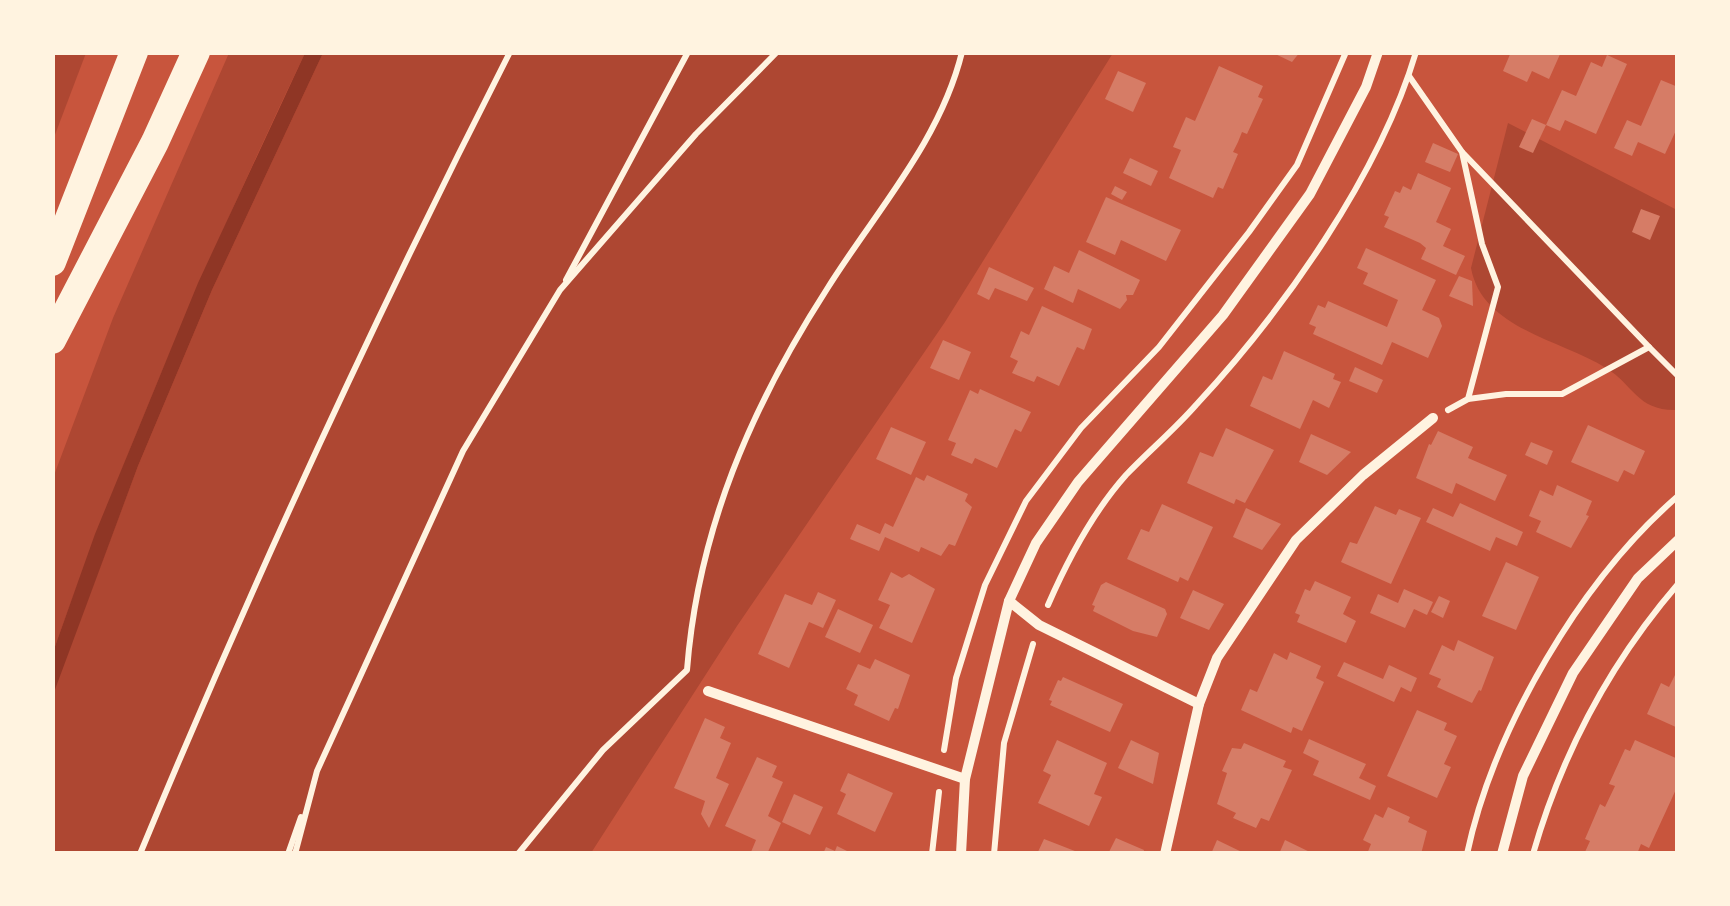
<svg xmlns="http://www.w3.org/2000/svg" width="1730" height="906" font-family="Inter,sans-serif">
<rect width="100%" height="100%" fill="#c8553d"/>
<g fill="#ae4732">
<path d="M53 52 86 53 53 140 52 53Z"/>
<path d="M229 53H305C212 248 126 447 53 652V478L113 318Z"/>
<path d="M323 53H1113L945 322 737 626 591 853H53L52 695 138 466 212 290Z"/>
<path d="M1508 123 1677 210V410C1637 411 1634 385 1606 368 1562 340 1482 329 1471 268Z"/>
</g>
<path fill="#8f3625" d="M305 53H323L212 290 138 466 53 695V652L95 534 198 283Z"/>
<g fill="#d67c66">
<path d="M1271 52H1300L1292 62Z"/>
<path d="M1511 52H1561L1549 79 1532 71 1527 82 1503 71Z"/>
<path d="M1607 55 1627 64 1596 134 1565 120 1560 131 1546 125 1562 90 1576 96 1591 62 1602 67Z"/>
<path d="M1219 66 1263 86 1258 97 1263 99 1247 134 1242 132 1238 142 1233 152 1238 154 1223 189 1218 187 1213 198 1169 178 1181 150 1173 147 1186 117 1195 121Z"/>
<path d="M1118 71 1146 83 1133 112 1105 99Z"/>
<path d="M1661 80 1678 87V126L1665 154 1638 142 1632 156 1614 148 1627 120 1641 126Z"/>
<path d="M1532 119 1546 125 1533 153 1519 147Z"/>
<path d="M1433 143 1458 154 1450 172 1425 162Z"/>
<path d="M1130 158 1158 171 1151 186 1123 173Z"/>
<path d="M1418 173 1451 188 1436 222 1451 229 1443 246 1465 256 1456 275 1421 259 1426 248 1420 243 1384 227 1389 217 1384 215 1395 191 1400 193 1403 186 1411 190Z"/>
<path d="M1115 186 1127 192 1122 200 1111 194Z"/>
<path d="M1106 197 1181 230 1166 261 1121 240 1115 255 1086 242Z"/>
<path d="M1641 209 1660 216 1650 240 1632 232Z"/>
<path d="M1366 248 1436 280 1422 310 1439 318 1442 326 1428 358 1392 342 1382 365 1313 334 1316 327 1309 324 1318 305 1325 308 1328 301 1387 327 1398 300 1363 284 1368 273 1357 268Z"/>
<path d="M1079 250 1140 280 1133 295H1126L1127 300 1120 309 1078 289 1073 303 1044 289 1054 266 1069 273Z"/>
<path d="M989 267 1034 288 1027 301 995 288 989 300 977 294Z"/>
<path d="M1459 276 1472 281 1473 306 1449 296Z"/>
<path d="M1042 306 1092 329 1084 350 1077 347 1059 386 1037 376 1034 382 1012 373 1018 361 1010 357 1021 331 1029 335Z"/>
<path d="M943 340 971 352 959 380 930 368Z"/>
<path d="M1284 351 1335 374 1333 379 1341 382 1329 408 1313 400 1300 429 1250 406 1263 376 1272 380Z"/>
<path d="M1355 367 1383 380 1377 393 1349 381Z"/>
<path d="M980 389 1031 412 1021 432 1015 429 997 468 975 458 972 464 951 455 956 443 948 440 970 390 978 394Z"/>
<path d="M1588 425 1645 451 1634 475 1624 470 1618 482 1571 462Z"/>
<path d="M891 427 926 442 911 475 876 459Z"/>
<path d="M1226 428 1274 450 1245 503 1236 499 1234 504 1187 483 1200 452 1213 457Z"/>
<path d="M1438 431 1473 447 1468 458 1507 475 1495 501 1456 483 1452 494 1416 478 1429 444 1431 445Z"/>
<path d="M1311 434 1351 452 1327 475 1299 462Z"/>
<path d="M1531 442 1553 451 1547 465 1525 455Z"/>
<path d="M927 475 968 494 965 501 972 507 955 546 949 544 941 556 921 547 919 552 885 537 879 551 850 539 857 524 880 534 885 523 893 527 916 477 924 481Z"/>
<path d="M1557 485 1592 501 1586 515 1589 516 1571 548 1536 532 1541 521 1529 516 1540 490 1553 496Z"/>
<path d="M1460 503 1523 532 1517 546 1496 537 1490 551 1426 522 1433 508 1453 517Z"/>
<path d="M1162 504 1213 527 1188 581 1180 577 1178 582 1127 559 1141 529 1149 532Z"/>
<path d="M1375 506 1396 515 1399 509 1421 518 1391 584 1341 562 1350 542 1357 544Z"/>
<path d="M1246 508 1281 524 1262 550 1233 537Z"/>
<path d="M1506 562 1539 577 1516 630 1482 616Z"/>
<path d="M891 572 902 578 909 574 935 589 912 643 879 628 890 605 878 600Z"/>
<path d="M1315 581 1351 597 1343 614 1356 621 1346 643 1297 622 1300 615 1295 613 1305 589 1310 591Z"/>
<path d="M1106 582 1165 609 1167 614 1157 637 1133 631 1093 611 1095 606 1092 605 1101 585Z"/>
<path d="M1404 589 1433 602 1427 615 1414 609 1405 628 1370 613 1378 594 1398 603Z"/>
<path d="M1193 590 1224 604 1209 630 1180 618Z"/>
<path d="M818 592 836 600 823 628 809 622 789 668 758 654 785 594 812 605Z"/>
<path d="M1439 596 1450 601 1443 618 1431 612Z"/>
<path d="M838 609 873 625 860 653 825 637Z"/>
<path d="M1458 640 1494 657 1481 691 1479 690 1472 703 1437 687 1441 679 1429 674 1442 645 1454 651Z"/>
<path d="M1290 652 1321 666 1316 678 1324 682 1302 731 1293 727 1291 733 1241 710 1250 689 1257 692 1274 653 1287 660Z"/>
<path d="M875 659 910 675 898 709 895 708 889 721 854 705 858 695 846 689 858 664 870 669Z"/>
<path d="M1344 662 1383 679 1389 665 1417 678 1411 692 1401 687 1394 702 1337 676Z"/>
<path d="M1678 669V728L1647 714 1661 683 1669 687Z"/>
<path d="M1063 677 1123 704 1110 732 1050 705 1052 701 1049 700 1058 680 1061 681Z"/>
<path d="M1417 710 1447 723 1444 730 1457 736 1444 764 1451 767 1437 798 1387 776Z"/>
<path d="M705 718 725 727 720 738 731 743 716 778 729 784 709 828 701 814 705 801 674 788Z"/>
<path d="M1309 739 1366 764 1359 778 1376 786 1370 800 1313 775 1319 761 1303 753Z"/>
<path d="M1057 740 1107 763 1094 794 1102 797 1089 826 1038 803 1051 775 1043 771Z"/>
<path d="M1131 740 1159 753 1153 784 1118 768Z"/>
<path d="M1635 740 1678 759V785L1649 848 1641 844 1637 854H1588L1585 852 1590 841 1585 839 1600 804 1605 807 1615 786 1609 784 1625 749 1630 751Z"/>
<path d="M1244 743 1286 761 1283 767 1292 770 1269 821 1261 818 1256 828 1233 818 1236 813 1217 804 1227 773 1222 771 1232 748 1241 749Z"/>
<path d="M757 757 777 766 772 777 783 782 768 816 781 823 767 854 751 852 756 840 725 826Z"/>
<path d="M848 773 893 793 875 832 837 814 846 794 840 791Z"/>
<path d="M794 794 823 807 810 835 782 822Z"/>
<path d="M1388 807 1410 817 1408 822 1427 831 1421 854H1367L1371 844 1363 840 1375 814 1383 818Z"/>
<path d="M1116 838 1144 850 1143 854H1108Z"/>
<path d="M1044 839 1080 853V854H1037Z"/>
<path d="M1217 840 1246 854H1211Z"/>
<path d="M1285 840 1314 854H1279Z"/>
<path d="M837 846 853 854H823L826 847 835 851Z"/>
</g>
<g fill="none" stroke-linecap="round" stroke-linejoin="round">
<g stroke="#fff3e0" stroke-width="6">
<path d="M1409 76 1462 152 1482 244 1498 287 1468 399 1448 410"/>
<path d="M1463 153 1649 347"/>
<path d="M566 280 688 52"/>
<path d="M1468 399 1506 394H1562L1649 347 1678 376"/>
<path d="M1048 605C1068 559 1093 512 1126 475 1149 451 1174 430 1196 405 1283 311 1379 176 1416 52"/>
<path d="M944 750 956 678 985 585 1026 501 1081 428 1159 347 1249 232 1297 165 1346 52"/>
<path d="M140 854C253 581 376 315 510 52"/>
<path d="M288 854 301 817"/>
<path d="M295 854 317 771 463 451 560 290 696 134 777 52"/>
<path d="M518 854 603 750 687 670C698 530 751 407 827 289 875 212 940 142 962 52"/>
<path d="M932 854 939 792"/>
<path d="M994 854 1004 743 1033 644"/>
<path d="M1467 854C1494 728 1581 580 1678 496"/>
<path d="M1533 854C1562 753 1610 663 1678 584"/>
</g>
<g stroke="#fff3e0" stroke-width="10">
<path d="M1009 601 1039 625 1199 704"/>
<path d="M708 691 965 779"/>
<path d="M961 854 965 779 1009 601 1036 543 1078 482 1223 315 1310 194 1366 87 1378 52"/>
<path d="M1165 854 1199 704 1217 658 1296 540 1363 475 1433 418"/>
<path d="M1502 854 1523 776 1573 673 1638 578 1678 540"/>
</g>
<g stroke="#fff3e0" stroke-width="28">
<path d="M52 262 134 52"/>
<path d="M52 340 155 142 196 52"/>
</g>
</g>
<rect width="1730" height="906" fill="none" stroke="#fff3e0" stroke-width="110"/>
</svg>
